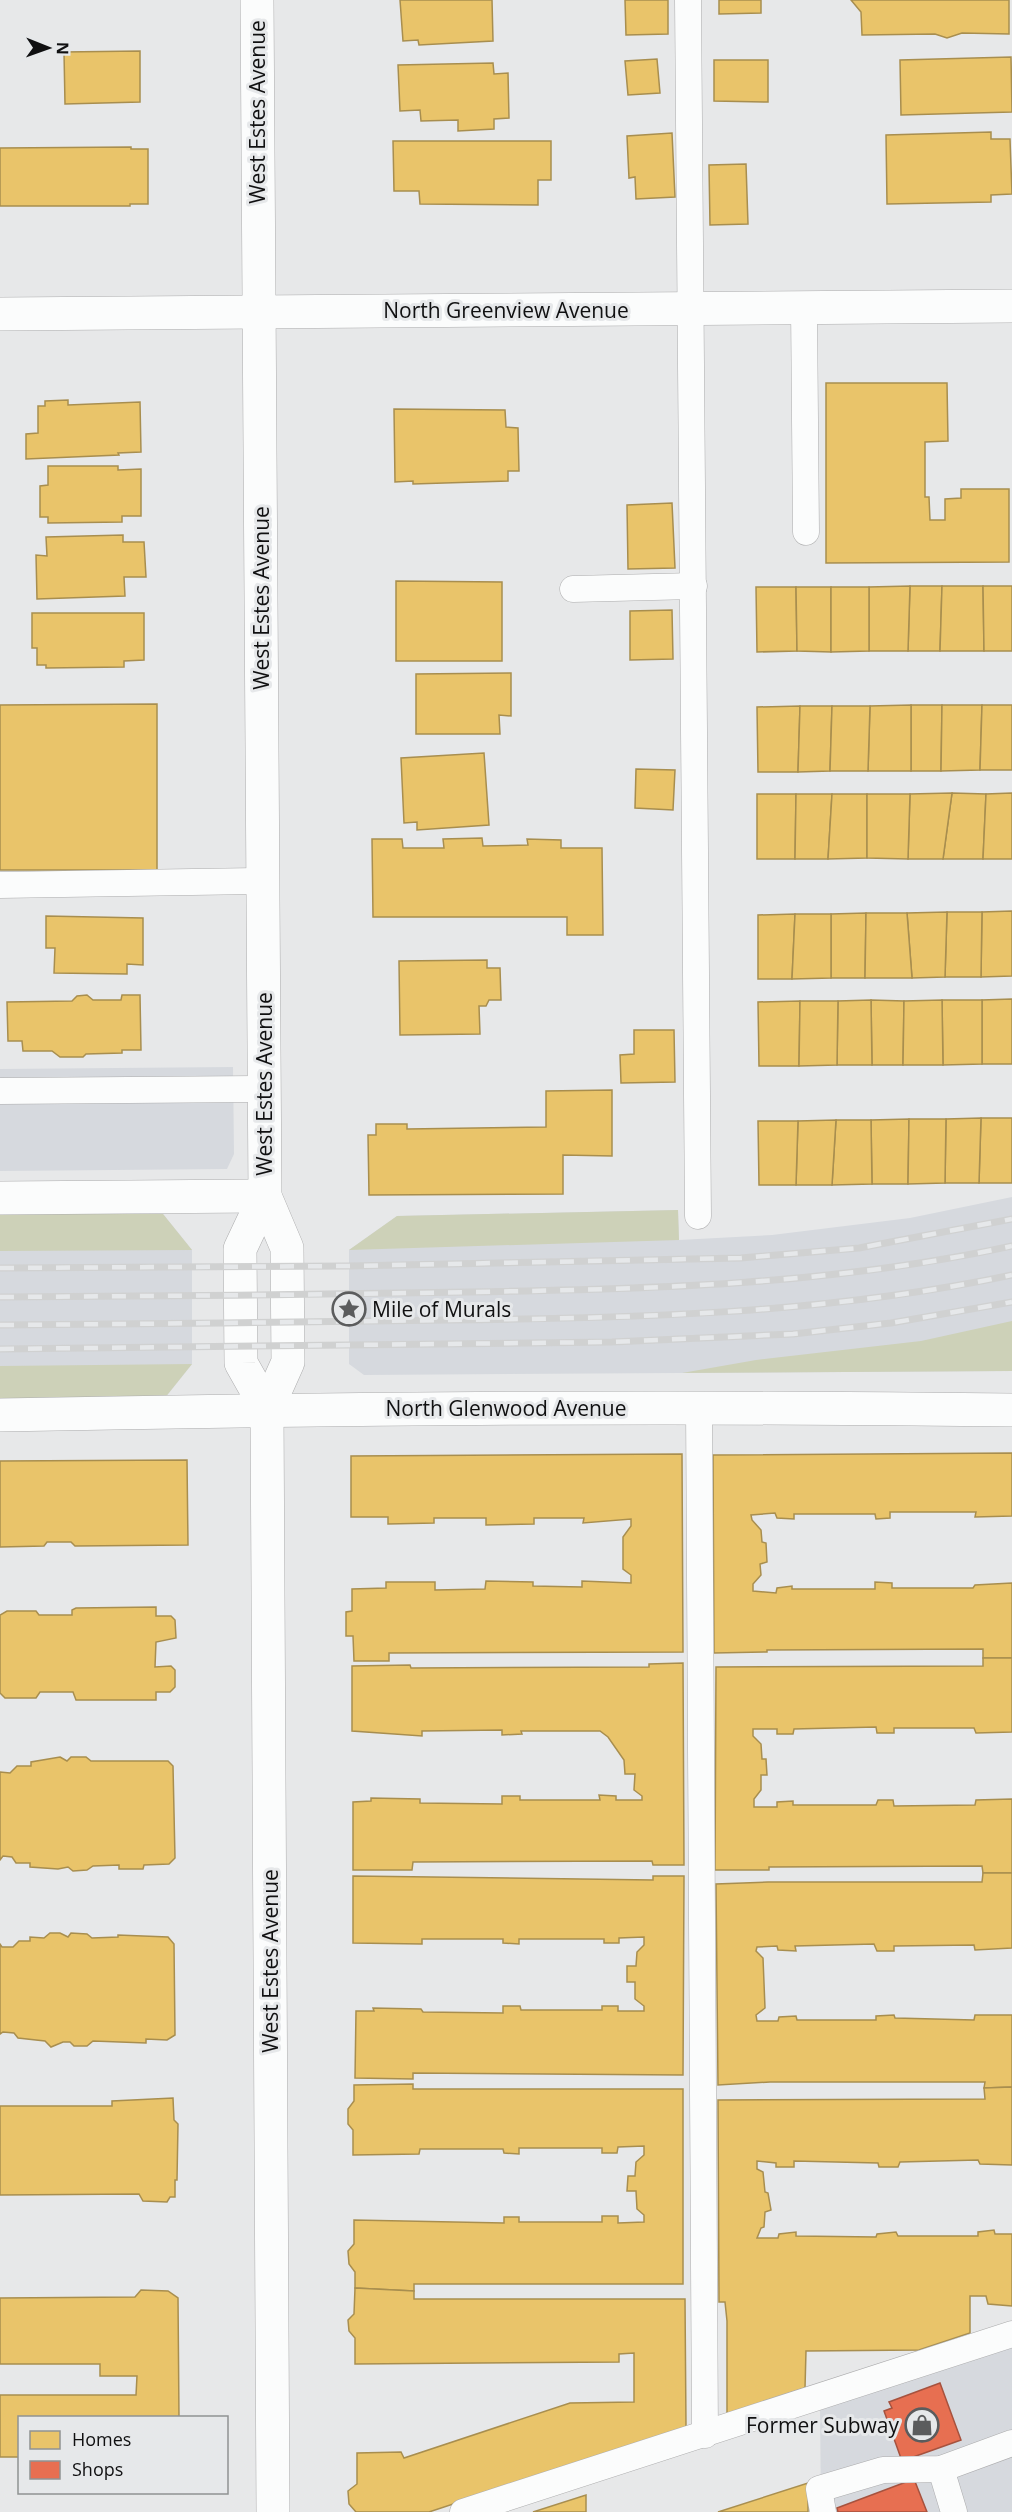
<svg xmlns="http://www.w3.org/2000/svg" width="1012" height="2512" font-family="'Open Sans',sans-serif">
<rect width="100%" height="100%" fill="#e7e8e9"/>
<g fill="#d6d9de">
<path d="M233 1067 234 1154 227 1169 0 1171V1069Z"/>
<path d="M1012 1197V1371L364 1375 349 1364V1250L397 1216 678 1210 679 1240 772 1235 910 1218Z"/>
<path d="M0 1214H163L192 1250V1364L164 1399 0 1400Z"/>
<path d="M1012 2341V2512H821L820 2405Z"/>
</g>
<g fill="#cdd1b8">
<path d="M678 1210 679 1240 349 1250 397 1216Z"/>
<path d="M0 1214H163L192 1250 0 1251Z"/>
<path d="M1012 1321V1371L682 1373 756 1360 921 1341Z"/>
<path d="M192 1364 164 1399 0 1400V1366Z"/>
</g>
<g fill="#e9c46a" stroke="#a88e4f" stroke-width="1.5">
<path d="M400 0H492L493 41 419 45 418 40 403 41Z"/>
<path d="M625 0H668V34L626 35Z"/>
<path d="M719 0H761V13L719 14Z"/>
<path d="M851 0H1009V34L962 33 947 38 935 34 862 35 861 12Z"/>
<path d="M140 51V102L65 104 64 52Z"/>
<path d="M1011 57 1012 112 901 115 900 60Z"/>
<path d="M657 59 660 93 628 95 625 61Z"/>
<path d="M714 60H768V102L714 101Z"/>
<path d="M493 63 494 74 508 73 509 118 494 119V129L458 131V120L421 121 420 110 400 111 398 65Z"/>
<path d="M991 132V139H1010L1012 194 991 195V202L887 204 886 135Z"/>
<path d="M672 133 675 197 636 199 635 177 629 178 627 136Z"/>
<path d="M393 141H551V180H538V205L420 204 419 191H394Z"/>
<path d="M131 147V149H148V204H130V206H0V148Z"/>
<path d="M746 164 748 224 710 225 709 165Z"/>
<path d="M826 383H947L948 441 925 442V497H929L930 520H945V499L961 498V489H1009V562L826 563Z"/>
<path d="M68 400V405L140 402 141 452 118 453 119 455 26 459V434L38 433V406H45V401Z"/>
<path d="M394 409 505 410 506 427 518 428 519 471H508V481L413 484V481L395 482Z"/>
<path d="M48 466H118V470L141 469V516H122V522L48 523V517H40V486L48 485Z"/>
<path d="M672 503 675 568 628 569 627 505Z"/>
<path d="M123 535V542H144L146 577H124L125 596 37 599 36 555 47 556 46 537Z"/>
<path d="M396 581 502 582V661H396Z"/>
<path d="M910 586H942L940 651H908Z"/>
<path d="M910 586 908 651H869V587Z"/>
<path d="M942 586H983L984 651H940Z"/>
<path d="M983 586H1012V651H984Z"/>
<path d="M756 587H796L797 651 757 652Z"/>
<path d="M796 587H831V652L797 651Z"/>
<path d="M831 587H869V651L831 652Z"/>
<path d="M672 610 673 659 630 660V611Z"/>
<path d="M32 613H144V660L124 661V667L46 668V665H37V648H32Z"/>
<path d="M511 673V716L499 715 500 734H416V674Z"/>
<path d="M157 704V870H0V705Z"/>
<path d="M911 705H942L941 771H911Z"/>
<path d="M911 705V771H868L870 706Z"/>
<path d="M942 705H982L980 770 941 771Z"/>
<path d="M982 705H1012V770H980Z"/>
<path d="M800 706 798 772H758L757 707Z"/>
<path d="M800 706H832L830 771 798 772Z"/>
<path d="M832 706H870L868 771H830Z"/>
<path d="M484 753 489 825 417 830V822L404 823 401 758Z"/>
<path d="M636 769 675 770 673 810 635 808Z"/>
<path d="M952 793 986 794 983 859H943Z"/>
<path d="M952 793 943 859H908L910 794Z"/>
<path d="M1012 793V859H983L986 794Z"/>
<path d="M757 794H796L795 859H757Z"/>
<path d="M796 794H832L828 859H795Z"/>
<path d="M832 794H867V858L828 859Z"/>
<path d="M867 794H910L908 859 867 858Z"/>
<path d="M482 838 483 846 528 845 527 839 561 840V848H602L603 935H567V917H373L372 839H402L403 848H444L443 839Z"/>
<path d="M1012 911V976L981 977 982 912Z"/>
<path d="M947 912H982L981 977H945Z"/>
<path d="M947 912 945 977 912 978 907 913Z"/>
<path d="M866 913 865 978H831V914Z"/>
<path d="M866 913H907L912 978H865Z"/>
<path d="M795 914 792 979H758V915Z"/>
<path d="M795 914H831V978L792 979Z"/>
<path d="M46 916 143 918V965L127 964V974L54 973 55 948H46Z"/>
<path d="M487 960V968H500L501 1000H489L486 1006H479L480 1034 400 1035 399 961Z"/>
<path d="M87 995 93 1000H121L122 995H140L141 1050H122V1053L86 1054 83 1057H60L52 1051H23L22 1041H8L7 1002 72 1001 77 996Z"/>
<path d="M1012 999V1064H982V1000Z"/>
<path d="M871 1000 904 1001 903 1065H872Z"/>
<path d="M871 1000 872 1065H837L838 1001Z"/>
<path d="M942 1000H982V1064L943 1065Z"/>
<path d="M942 1000 943 1065H903L904 1001Z"/>
<path d="M800 1001 799 1066H759L758 1002Z"/>
<path d="M800 1001H838L837 1065 799 1066Z"/>
<path d="M634 1030H674L675 1082 621 1083 620 1055 634 1054Z"/>
<path d="M612 1090V1156L563 1155V1194L369 1195 368 1135H376V1124H407V1129L546 1127V1091Z"/>
<path d="M981 1118H1012V1183H979Z"/>
<path d="M981 1118 979 1183H945L946 1119Z"/>
<path d="M909 1119 908 1184H872L871 1120Z"/>
<path d="M909 1119H946L945 1183 908 1184Z"/>
<path d="M836 1120H871L872 1184 832 1185Z"/>
<path d="M836 1120 832 1185H796L798 1121Z"/>
<path d="M758 1121H798L796 1185H759Z"/>
<path d="M1012 1453V1516L975 1517 976 1512H890V1518L876 1519 875 1514H794V1519L777 1518 775 1513 751 1515 752 1520 761 1530 762 1542 766 1543 767 1562 760 1564 761 1575 753 1584V1591L776 1593 777 1588 792 1586V1589H875V1582L892 1583V1588H973L975 1585 1012 1583V1658H983V1649L767 1650V1652L714 1653 713 1455Z"/>
<path d="M682 1454 683 1652 389 1653V1661H354L353 1636H346V1612L352 1611V1589L386 1588V1582H435V1590L485 1589 486 1581 533 1582V1586L582 1587V1581L631 1583V1575L623 1569V1537L631 1526V1519L583 1523 584 1518H534V1524L486 1525V1518H434V1523L388 1524V1517H351V1456Z"/>
<path d="M187 1460 188 1545 75 1546 71 1542H47L44 1546 0 1547V1461Z"/>
<path d="M156 1607V1616H171L175 1620 176 1638 156 1642 155 1667 171 1666 175 1670V1687L170 1692H156V1700H76L73 1692H40L36 1698H5L0 1693V1615L7 1611H36L39 1615H72V1610L76 1608Z"/>
<path d="M983 1658H1012V1732L976 1733 974 1728H894V1733H877L876 1727 794 1729 793 1734H777V1729H753V1736L761 1744 762 1759H766L767 1775H761V1790L754 1799V1807H777V1802L793 1801V1805H876L878 1800H893L894 1806 975 1805 976 1800 1012 1799V1873H983L982 1866 769 1867V1870H715L716 1667 983 1666Z"/>
<path d="M683 1663 684 1865H653L652 1861 413 1862 412 1870H353V1802L371 1801V1798L420 1799V1803L502 1804V1796H520V1800H600L599 1795 616 1796V1800H642V1796L634 1790 635 1774H625L624 1760 608 1737 600 1731H521L522 1734 502 1735V1730L422 1731V1736L352 1731V1666L410 1665 411 1668 649 1667V1664Z"/>
<path d="M60 1757 67 1761 71 1757H86L91 1761H168L173 1766 175 1858 169 1864 144 1865 143 1869H119V1865L93 1866 87 1870 73 1871 68 1867 58 1869 30 1867V1863H16L12 1857 3 1856 0 1860V1772L10 1773 17 1766H31V1762Z"/>
<path d="M983 1873H1012V1948L975 1950 974 1945 894 1946V1951H877L874 1944 795 1946 796 1951 778 1950 777 1946 757 1947 756 1951 763 1958 765 2008 756 2015 757 2021H778L779 2017 796 2016 797 2020H876V2016L894 2015 895 2018 974 2020 975 2015H1012V2087L984 2088 985 2082H770L718 2085 716 1884 768 1882H982Z"/>
<path d="M353 1876 653 1880V1876H684L683 2075 413 2073V2079L355 2078 356 2011H374L373 2008 421 2009 423 2012 503 2013V2006H520L521 2010H602V2006H618V2011H644V2006L635 1999V1982H627V1966H636L637 1952 644 1945V1937L619 1938V1943H604V1939H519V1944L503 1943V1939H422V1944L353 1943Z"/>
<path d="M50 1933H60L68 1937 71 1933 87 1934 92 1938 118 1937V1935L168 1937 174 1944 175 2035 167 2040 146 2039V2043L93 2041 87 2046H74L70 2042H63L51 2047 45 2041 18 2038 14 2033 3 2032 0 2034V1944L2 1947H13L19 1941H30V1937L44 1938Z"/>
<path d="M413 2084V2089H683V2284H414V2291L355 2288V2272L349 2264 348 2251 354 2244V2220L504 2223V2217H519V2222H602V2216H618V2223L644 2222V2215L637 2209 636 2191H627L628 2176H635L636 2162 644 2155V2146L618 2147 617 2153H602V2148H519V2154L504 2153 503 2149H420L419 2154 353 2155V2130L348 2124V2109L354 2101V2085Z"/>
<path d="M1012 2087V2165L980 2164 978 2160 900 2162 898 2167H879L878 2163 794 2161V2167H776V2163L757 2161V2169L763 2172 765 2192 768 2193 771 2210 765 2212 764 2227 761 2228 757 2238H778L779 2234 796 2232V2236L876 2237 877 2234 896 2232 898 2236H978V2232L994 2230 995 2234H1012V2306L988 2304 986 2296H970V2333L919 2350 806 2351 805 2388 727 2415V2321L725 2302H719L718 2100 985 2099 984 2088Z"/>
<path d="M173 2098 174 2120 178 2124 177 2180H175V2197H170L167 2202 143 2201 139 2194 0 2195V2106H112V2101Z"/>
<path d="M355 2288 414 2291V2299H685L686 2427 429 2512H356L349 2504 348 2491 357 2484V2453L401 2452 404 2458 570 2403 634 2402V2353L619 2354V2362L355 2364V2338L349 2331 348 2320 354 2314Z"/>
<path d="M141 2290 168 2291 178 2298 179 2418H20V2457H0V2395H136L137 2376H100V2364H0V2298L135 2297Z"/>
<path d="M808 2483V2512H718Z"/>
<path d="M586 2495V2512H533Z"/>
</g>
<g fill="#e76f51" stroke="#a6523e" stroke-width="1.5">
<path d="M940 2383 961 2440 902 2461 884 2411 892 2408 889 2402Z"/>
<path d="M914 2479 927 2512H838L837 2508Z"/>
</g>
<g fill="none" stroke-linecap="round" stroke-linejoin="round">
<g stroke="#acacad" stroke-width="27">
<g id="service">
<path d="M688 0 698 1216"/>
<path d="M804 307 806 532"/>
<path d="M573 589 694 586"/>
<path d="M0 885 263 881"/>
<path d="M0 1091 265 1089"/>
<path d="M699 1406 705 2435"/>
<path d="M941 2469 954 2512"/>
<path d="M463 2512 1012 2334"/>
<path d="M823 2512 819 2489 883 2470 941 2469 1012 2443"/>
</g>
</g>
<g stroke="#acacad" stroke-width="34">
<g id="minor">
<path d="M257 0 265 1196 287 1248 288 1362 267 1409 273 2512"/>
<path d="M0 314 1012 306"/>
<path d="M265 1196 240 1249 241 1363 267 1409"/>
<path d="M0 1198 265 1196"/>
<path d="M0 1415C337 1408 675 1406 1012 1410"/>
</g>
</g>
<use href="#service" stroke="#fbfcfc" stroke-width="26"/>
<use href="#minor" stroke="#fbfcfc" stroke-width="33"/>
<g stroke="#d0d1d1" stroke-width="7">
<g id="rail">
<path d="M0 1268 349 1266 741 1258 859 1248 1012 1219"/>
<path d="M0 1297C156 1296 313 1295 469 1292 653 1289 832 1285 1012 1246"/>
<path d="M0 1325C150 1324 299 1322 449 1320 637 1318 827 1314 1012 1275"/>
<path d="M0 1349 612 1342 793 1334 891 1323 1012 1302"/>
</g>
</g>
<use href="#rail" stroke="#e6e8ea" stroke-width="4.5" stroke-dasharray="14" stroke-linecap="butt"/>
</g>
<defs>
<g id="sight-ring" transform="scale(1.725)"><circle r="9.5" fill="#e6e8ea" stroke="#5b5c5d" stroke-width="1.5"/><path d="M0-6L1.8-2.2L6-1.7L2.9 1.2L3.7 5.4L0 3.3L-3.7 5.4L-2.9 1.2L-6-1.7L-1.8-2.2Z" fill="#5b5c5d"/></g>
<g id="shop-ring" transform="scale(1.725)"><circle r="9.5" fill="#e6e8ea" stroke="#5b5c5d" stroke-width="1.5"/><path d="M-5-2.5h2.3a2.7 3.5 0 0 1 5.4 0H5L5.5 6h-11ZM-1.5-2.5h3a1.5 2.3 0 0 0-3 0Z" fill="#5b5c5d"/></g>
</defs>
<g fill-rule="evenodd">
<use href="#sight-ring" x="349" y="1309"/>
<use href="#shop-ring" x="922" y="2425"/>
</g>
<g text-anchor="middle" dominant-baseline="central" stroke-width="6" stroke-linejoin="round" paint-order="stroke">
<g font-size="21" fill="#101011" stroke="#e6e8ea">
<text transform="translate(257 112) rotate(-90)">West Estes Avenue</text>
<text x="506" y="310">North Greenview Avenue</text>
<text transform="translate(261 598) rotate(-90)">West Estes Avenue</text>
<text transform="translate(264 1084) rotate(-90)">West Estes Avenue</text>
<text x="506" y="1408">North Glenwood Avenue</text>
<text transform="translate(270 1961) rotate(-90)">West Estes Avenue</text>
</g>
<g font-size="21" fill="#101011" stroke="#e6e8ea" text-anchor="start">
<text x="372" y="1309">Mile of Murals</text>
<text x="899" y="2425" text-anchor="end">Former Subway</text>
</g>
</g>
<rect x="18" y="2416" width="210" height="78" fill="#e6e8ea" stroke="#909293" stroke-width="1.5"/>
<rect x="30" y="2431" width="30" height="18" fill="#e9c46a" stroke="#909293" stroke-width="1.5"/>
<text x="72" y="2446" font-size="18" fill="#101011">Homes</text>
<rect x="30" y="2461" width="30" height="18" fill="#e76f51" stroke="#909293" stroke-width="1.5"/>
<text x="72" y="2476" font-size="18" fill="#101011">Shops</text>
<g transform="translate(48 48) rotate(91)" stroke="#e6e8ea" stroke-width="4.5" paint-order="stroke">
<path d="M0-4.5L10 22L0 15L-10 22Z" fill="#101011"/>
<text y="-9" font-size="16" font-weight="bold" text-anchor="middle" fill="#101011">N</text>
</g>
</svg>
